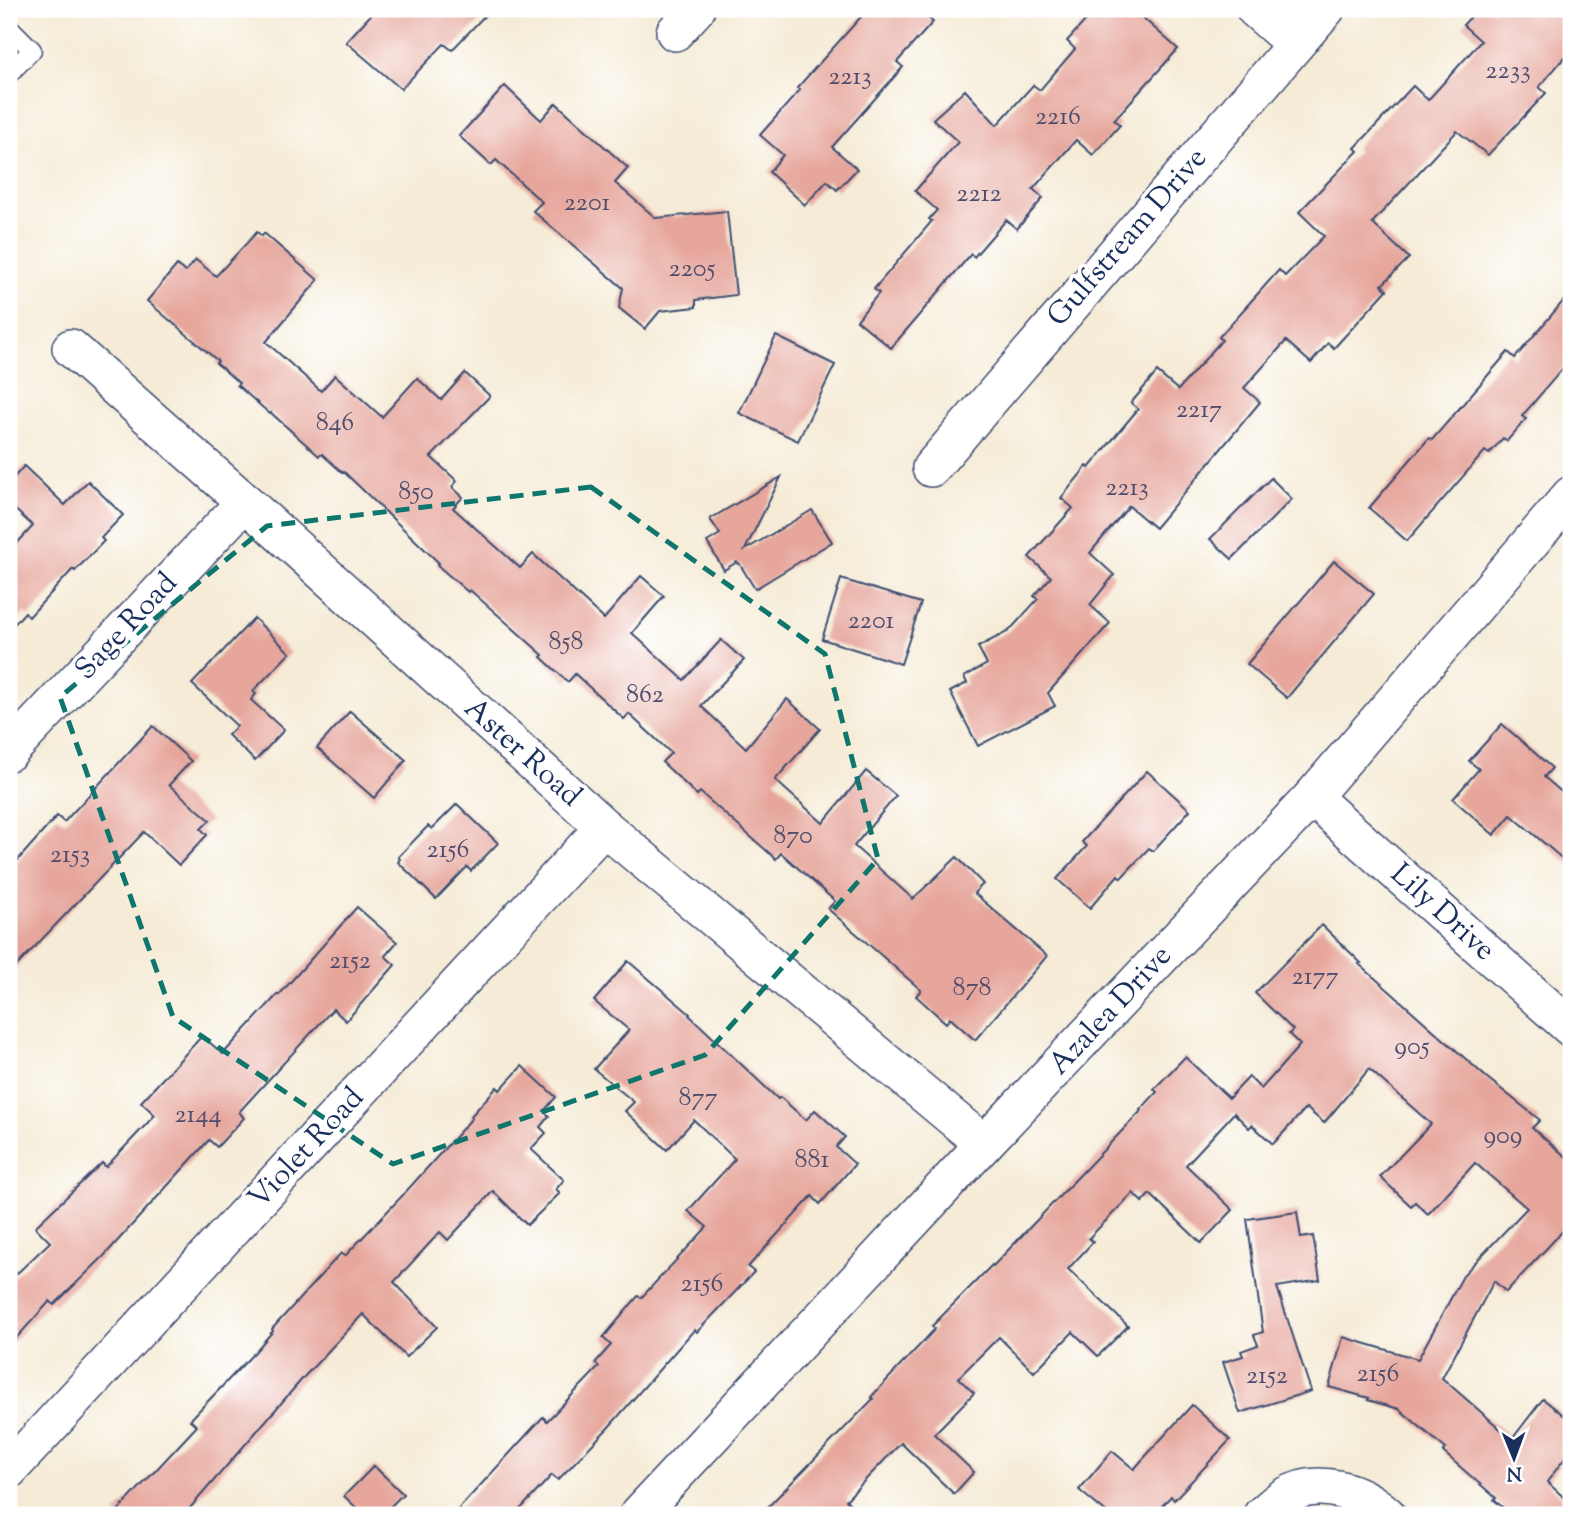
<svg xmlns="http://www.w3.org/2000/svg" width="1580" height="1524" font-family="'Sorts Mill Goudy',serif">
<rect width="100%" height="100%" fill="#fff"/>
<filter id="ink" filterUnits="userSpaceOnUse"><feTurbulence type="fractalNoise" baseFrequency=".0143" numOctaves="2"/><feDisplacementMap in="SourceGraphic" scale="14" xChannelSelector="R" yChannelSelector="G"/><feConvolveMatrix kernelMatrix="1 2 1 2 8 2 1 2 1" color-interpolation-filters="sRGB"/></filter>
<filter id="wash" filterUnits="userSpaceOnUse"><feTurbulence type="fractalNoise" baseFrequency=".00686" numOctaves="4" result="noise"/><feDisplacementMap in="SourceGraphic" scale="28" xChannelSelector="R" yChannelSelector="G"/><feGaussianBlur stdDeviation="1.57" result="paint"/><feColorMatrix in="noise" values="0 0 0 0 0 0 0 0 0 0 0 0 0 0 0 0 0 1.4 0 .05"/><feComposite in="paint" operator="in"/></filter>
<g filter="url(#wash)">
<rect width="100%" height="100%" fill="#f5ebd6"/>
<g id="blocks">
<g fill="#e6a69b">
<path d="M376 9H491L452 50 444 44 401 89 346 42Z"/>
<path d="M868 9H917L933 22 897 62 903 67 832 147 857 169 837 190 827 181 805 205 769 172 783 155 760 135 800 90 797 88Z"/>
<path d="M1096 9H1133L1178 49 1114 120 1120 125 1093 155 1076 140 1033 189 1043 198 1017 229 1006 220 974 257 971 254 891 348 857 320 879 293 874 289 932 221 929 219 937 210 915 191 958 142 933 119 965 90 997 125 1033 85 1040 90 1075 49 1067 41Z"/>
<path d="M1478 9H1571V50L1539 87 1546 93 1488 155 1457 131 1372 223 1409 258 1382 285 1387 290 1334 348 1328 343 1311 363 1286 341 1244 388 1260 402 1155 528 1129 506 1090 553 1114 575 1090 605 1110 623 1048 693 1055 706 978 746 950 692 967 683 964 677 987 664 978 647 1009 631 1038 599 1034 596 1051 577 1029 557 1073 508 1061 498 1087 466 1089 468 1138 409 1131 403 1157 372 1178 390 1222 340 1219 337 1279 270 1285 276 1324 236 1299 212 1358 151 1355 148 1413 86 1428 100 1481 41 1463 25Z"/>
<path d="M505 86 541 120 556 103 628 168 615 183 656 218 727 211 736 295 696 300V307L660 311 645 329 619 308 623 288 533 211 542 202 496 160 491 165 459 136Z"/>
<path d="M257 232 262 236 264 233 318 280 266 342 321 391 335 375 382 417 417 378 441 400 465 373 490 396 431 457 457 481 452 487 463 497 453 508 520 568 533 554 604 619 641 576 664 596 632 633 684 680 721 640 744 660 701 706 746 748 787 699 820 729 775 780 823 823 866 771 896 796 854 846 913 899 957 857 983 884 974 893 1047 956 975 1040 950 1018 946 1023 916 996 921 990 828 909 835 901 781 853 776 859 700 792 697 795 662 762 671 753 629 714 624 719 575 674 568 682 541 657 543 655 470 590 468 592 437 565 439 563 344 472 343 473 322 454 319 456 271 413 270 414 237 385 239 383 216 363 218 361 147 301 177 265 185 272 196 260 216 276Z"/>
<path d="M1571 292V359L1522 416 1526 419 1507 441 1503 438 1489 454 1485 451 1407 541 1369 508 1429 438 1432 440 1508 352 1515 358Z"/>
<path d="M776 336 835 365 798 441 739 413Z"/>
<path d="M24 466 65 505 88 481 123 515 101 538 104 541 75 571 73 569 29 617 25 612 9 630V552L33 526 9 504V483Z"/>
<path d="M781 477 745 550 812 510 832 542 755 589 739 563 738 564 737 562 724 570 707 542 720 534 710 519Z"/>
<path d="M1271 478 1292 499 1232 559 1210 539Z"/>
<path d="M1334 561 1374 594 1287 698 1247 664Z"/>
<path d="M841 579 921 603 901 664 822 639Z"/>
<path d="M254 618 290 653 253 691 256 694 251 700 284 730 255 761 228 735 237 726 192 684Z"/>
<path d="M350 711 406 760 374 798 317 748Z"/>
<path d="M1502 724 1552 768 1544 777 1571 800V866L1511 815 1494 835 1453 799 1479 769 1469 761Z"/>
<path d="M153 726 191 761 169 785 210 820 201 829 207 835 179 865 144 832 9 974V870L57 816 64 822Z"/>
<path d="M1147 771 1190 810 1153 851 1149 848 1121 878 1118 875 1090 908 1057 879 1087 846 1082 842Z"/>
<path d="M457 804 498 843 471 871 467 867 436 899 398 862 400 859 398 857 428 826 432 829Z"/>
<path d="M357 907 397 942 385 956 395 965 346 1021 333 1009 239 1112 244 1118 217 1147 209 1140 103 1257 54 1305 50 1301 9 1346V1281L50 1242 35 1227 102 1163 106 1167 155 1115 141 1102 202 1036 223 1054 278 994 279 995Z"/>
<path d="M1322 925 1361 963 1359 964 1486 1077 1540 1120 1532 1128 1571 1161V1222L1506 1292 1494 1281 1442 1378 1512 1439 1543 1399 1571 1421V1450L1547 1482 1571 1504V1515H1512L1494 1500 1496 1498 1443 1452 1446 1449 1399 1409 1368 1400 1369 1398 1329 1387 1343 1337 1418 1359 1464 1274 1527 1208 1475 1163 1428 1214 1415 1202 1411 1206 1380 1177 1431 1124 1369 1069 1324 1123 1306 1108 1273 1144 1252 1125 1249 1128 1234 1113 1186 1165 1233 1210 1201 1243 1150 1194 1142 1202 1133 1193 1089 1238 1093 1242 1068 1269 1128 1326 1098 1356 1073 1332 1034 1372 999 1337 958 1378 974 1393 934 1434 974 1472 954 1494 901 1443 846 1500 861 1515H760L873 1399 871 1397 935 1329 932 1326 992 1265 993 1266 1141 1111 1140 1110 1157 1092 1154 1089 1185 1057 1229 1098 1249 1077 1261 1089 1300 1045 1289 1034 1293 1030 1255 993Z"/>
<path d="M628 961 690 1014 689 1015 778 1099 780 1097 806 1120 815 1110 845 1137 836 1147 855 1164 820 1204 812 1196 748 1267 754 1272 697 1332 694 1330 608 1428 558 1480 552 1475 515 1515H453L543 1417 547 1421 599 1367 595 1363 611 1345 603 1338 638 1296 641 1298 707 1227 688 1211 735 1159 694 1120 667 1150 625 1111 634 1102 594 1069 629 1030 594 1001Z"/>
<path d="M522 1066 556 1097 544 1111 549 1116 540 1127 546 1133 531 1149 564 1180 556 1189 560 1193 527 1225 493 1191 448 1240 440 1232 394 1282 437 1327 406 1357 363 1314 303 1378 184 1515H114L197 1426 190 1420 254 1353 273 1331 272 1329 341 1253 345 1256 402 1196 472 1118 471 1116 497 1087 500 1090Z"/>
<path d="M1297 1212 1301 1238 1313 1236 1320 1280 1277 1287 1311 1391 1240 1413 1223 1362 1243 1356 1241 1351 1258 1345 1254 1335 1263 1332 1247 1219Z"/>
<path d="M1192 1405 1230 1440 1174 1500 1171 1496 1154 1515H1109L1079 1490 1112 1451 1134 1469Z"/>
<path d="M374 1466 403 1494 382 1515H364L344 1496Z"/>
</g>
</g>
</g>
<g filter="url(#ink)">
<use href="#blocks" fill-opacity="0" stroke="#3c4b70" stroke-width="2"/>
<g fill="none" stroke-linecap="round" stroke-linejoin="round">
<g stroke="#3c4b70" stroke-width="21">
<path id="service" d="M9 27 32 50 9 74"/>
</g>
<g stroke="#3c4b70" stroke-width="40">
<g id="minor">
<path d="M1255 9 1295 44"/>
<path d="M675 32 696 9"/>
<path d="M71 348 245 502 604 827 984 1144"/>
<path d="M931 468 1326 9"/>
<path d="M9 752 245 502"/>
<path d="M1312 797 1571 1028"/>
<path d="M9 1470 604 827"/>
<path d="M638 1515 984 1144 1312 797 1571 495"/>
<path d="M1262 1515C1269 1509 1276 1502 1284 1497 1318 1476 1360 1491 1387 1515"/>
</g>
</g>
<use href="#service" stroke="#fff" stroke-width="18"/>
<use href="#minor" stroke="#fff" stroke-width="37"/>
</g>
</g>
<path fill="none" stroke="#0f766e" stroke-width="5" stroke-dasharray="14 9" stroke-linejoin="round" d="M591 487 825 654 878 859 705 1055 393 1164 173 1017 60 697 267 526Z"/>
<g text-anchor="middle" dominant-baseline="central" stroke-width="7" stroke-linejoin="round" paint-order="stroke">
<g font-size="26" fill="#4e4d6d">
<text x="1508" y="71">2233</text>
<text x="850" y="77">2213</text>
<text x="1058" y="117">2216</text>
<text x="979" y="194">2212</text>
<text x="587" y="203">2201</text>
<text x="692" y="269">2205</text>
<text x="1199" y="410">2217</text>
<text x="335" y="423">846</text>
<text x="1127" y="488">2213</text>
<text x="416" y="492">850</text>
<text x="871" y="621">2201</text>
<text x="566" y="642">858</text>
<text x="645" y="695">862</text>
<text x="793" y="836">870</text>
<text x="448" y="850">2156</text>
<text x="70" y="855">2153</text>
<text x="350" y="961">2152</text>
<text x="1315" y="977">2177</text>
<text x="972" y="988">878</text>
<text x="1412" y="1047">905</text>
<text x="698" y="1098">877</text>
<text x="198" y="1115">2144</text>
<text x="1503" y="1136">909</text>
<text x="812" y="1160">881</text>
<text x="702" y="1284">2156</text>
<text x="1378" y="1374">2156</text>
<text x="1267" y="1376">2152</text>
</g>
<g font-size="30" fill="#1b2f5e" stroke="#fff">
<text transform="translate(1128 238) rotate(-49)">Gulfstream Drive</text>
<text transform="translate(127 627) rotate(-47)">Sage Road</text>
<text transform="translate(522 753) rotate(42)">Aster Road</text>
<text transform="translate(1442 913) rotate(42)">Lily Drive</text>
<text transform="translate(1111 1011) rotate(-47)">Azalea Drive</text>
<text transform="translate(307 1149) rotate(-47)">Violet Road</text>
</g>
</g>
<rect width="1580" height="1524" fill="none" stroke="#fff" stroke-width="35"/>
<g transform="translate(1514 1458) rotate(179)" stroke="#ffffff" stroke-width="5" paint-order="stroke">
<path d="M0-5L12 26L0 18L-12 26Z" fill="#1b2f5e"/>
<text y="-10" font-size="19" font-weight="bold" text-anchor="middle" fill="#1b2f5e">N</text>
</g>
</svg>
